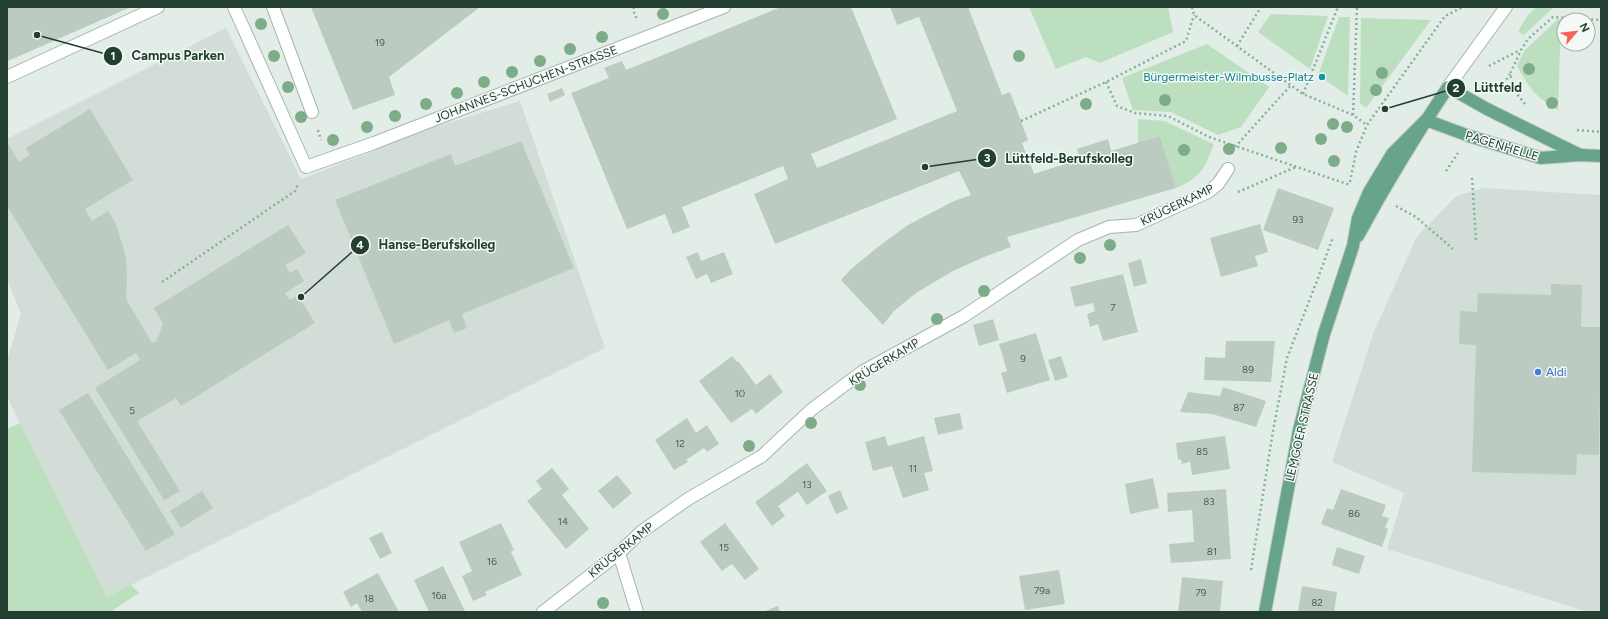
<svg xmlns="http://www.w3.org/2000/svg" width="1608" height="619" font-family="Figtree,sans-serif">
<rect width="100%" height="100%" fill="#e3ede7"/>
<g fill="#d1ddd6">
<path d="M226 28 301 179 435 127 520 101 605 348 107 597 7 397V361L21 314 7 279V139Z"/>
<path d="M1483 188 1601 195V612H1588L1387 549 1404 493 1332 462 1373 334 1416 238 1456 196Z"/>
</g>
<g fill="#bbdfbf">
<path d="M1029 7H1168L1173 32 1100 63 1086 57 1056 69Z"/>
<path d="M1537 7H1554L1524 35 1518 32C1523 22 1528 13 1537 7Z"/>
<path d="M1271 14 1328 16 1310 69 1258 32Z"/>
<path d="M1339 17H1350L1348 96 1318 75Z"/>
<path d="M1361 18 1431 20 1366 108 1360 103Z"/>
<path d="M1558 19H1561L1558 110C1535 97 1530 89 1517 66L1524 51Z"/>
<path d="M1207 44 1269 87 1241 127 1218 135 1171 112 1133 110 1122 78Z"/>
<path d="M1138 119 1164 121 1214 144C1204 169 1202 177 1176 188L1160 136 1138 143Z"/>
<path d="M20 423 107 597 131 585 139 593 110 612H7V429Z"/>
</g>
<g fill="#bbcbc2">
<path d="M7 7H131L8 61Z"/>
<path d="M311 7H480L389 77 395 95 353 110Z"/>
<path d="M781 7H851L897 119 811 154 817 168 957 111 919 17 897 25 890 7H968L1002 95 1010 92 1028 140 1022 143 1034 174 1080 159 1077 149 1108 139 1111 151 1160 136 1176 188 1007 237 1011 247 984 257 953 271 916 293 894 311 883 325 841 280 850 270 879 246 908 225 954 201 971 195 959 171 775 244 754 194 788 179 783 166 682 207 690 227 673 234 665 214 627 229 571 93 609 78 604 68 622 61 626 70Z"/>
<path d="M562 88 565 95 550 102 547 94Z"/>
<path d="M90 109 133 180 85 209 92 221 108 211 114 220 123 246 126 258 127 278 126 299 152 343 157 341 163 323 154 308 288 225 306 253 285 265 290 273 297 269 304 281 285 293 290 300 298 295 315 323 181 406 176 398 137 421 180 491 164 500 95 388 140 360 136 353 108 370 7 206V142L19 162 30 155 26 148Z"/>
<path d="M521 141 574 268 462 314 467 328 454 333 449 320 394 344 335 200 451 154 455 166Z"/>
<path d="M1278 188 1334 208 1318 250 1263 230Z"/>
<path d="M1260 224 1268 252 1255 256 1258 266 1221 277 1210 238Z"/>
<path d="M698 252 701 261 724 252 733 274 711 283 707 274 696 279 686 257Z"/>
<path d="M1141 259 1147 283 1134 287 1128 263Z"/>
<path d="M1123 274 1138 332 1103 341 1098 324 1090 327 1087 314 1095 311 1093 303 1075 307 1070 287Z"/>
<path d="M1551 284 1582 285 1581 327H1601L1599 455 1577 454 1576 475 1472 472 1476 345 1459 344 1460 311 1477 312 1478 293 1551 295Z"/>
<path d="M993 319 999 340 979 346 973 325Z"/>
<path d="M1036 333 1050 380 1007 393 1001 373 1007 371 999 344Z"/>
<path d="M1226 341H1275L1271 382 1204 380 1205 357 1225 358Z"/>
<path d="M732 356 737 362 738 361 756 385 770 374 783 392 756 414 752 409 731 423 699 381Z"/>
<path d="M1061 356 1068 377 1055 381 1048 360Z"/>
<path d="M1223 387 1266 401 1256 427 1212 414 1180 412 1188 392 1220 396Z"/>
<path d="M88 393 175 534 146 551 59 410Z"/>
<path d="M960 413 963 429 938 435 934 418Z"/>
<path d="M687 418 696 433 707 425 719 444 707 452 704 448 686 460 688 462 674 470 655 440Z"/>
<path d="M885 436 888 446 924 436 933 471 924 473 929 490 903 498 892 466 873 471 865 442Z"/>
<path d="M1225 436 1230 469 1192 475 1190 462 1182 464 1181 459 1178 460 1176 443Z"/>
<path d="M807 463 827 491 807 505 798 492 778 506 785 516 772 526 755 502 788 478V477Z"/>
<path d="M552 468 569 489 562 495 589 529 566 549 527 501 542 489 536 481Z"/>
<path d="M617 475 632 493 613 509 598 491Z"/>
<path d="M1153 478 1159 508 1130 514 1125 484Z"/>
<path d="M1226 489 1231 559 1171 563 1169 544 1194 542 1192 510 1168 512 1167 493Z"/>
<path d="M1341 489 1386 505 1382 516 1389 518 1385 528 1388 529 1382 547 1321 524 1327 508 1333 510Z"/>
<path d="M840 490 848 509 836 514 828 496Z"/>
<path d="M202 491 213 508 181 528 170 511Z"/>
<path d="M501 523 514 550 511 552 522 575 485 592 487 595 473 601 462 576 472 571 459 542Z"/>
<path d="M725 523 759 569 745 580 732 564 722 571 700 542Z"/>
<path d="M382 532 392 553 380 559 369 538Z"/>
<path d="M1337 547 1365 556 1359 574 1332 565Z"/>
<path d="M443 566 465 611 462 612H429L414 580Z"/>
<path d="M1059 570 1065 604 1025 610 1019 576Z"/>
<path d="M378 573 399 612H362L357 603 351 607 343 592Z"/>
<path d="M1182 577 1223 581 1220 612H1178Z"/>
<path d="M1302 586 1337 592 1334 612H1298Z"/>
<path d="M778 606 780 612H763Z"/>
</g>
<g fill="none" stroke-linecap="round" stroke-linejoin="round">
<g stroke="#a5b5ad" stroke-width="14">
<g id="minor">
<path d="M234 7 306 167 374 143 724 7"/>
<path d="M273 7 312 112"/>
<path d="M7 77 158 7"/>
<path d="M1448 87 1506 7"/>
<path d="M619 553 637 612"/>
<path d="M543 612 619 553 641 532 688 499 762 456 811 410 862 372 964 316 1078 240 1109 227 1136 225 1208 192 1218 184 1228 169"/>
</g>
</g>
<g stroke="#c1c9c6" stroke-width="14">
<g id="major">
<path d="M1426 120 1469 136 1541 158 1580 155 1601 156"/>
<path d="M1358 236C1386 184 1416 135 1448 87L1487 109 1580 155"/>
<path d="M1265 612 1299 430 1324 334 1353 246 1358 218 1369 192 1392 154 1426 120"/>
</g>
</g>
<g stroke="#83b19b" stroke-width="2.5" stroke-dasharray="2 3" stroke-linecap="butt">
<path d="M634 7 633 10 637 19"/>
<path d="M1192 7 1194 15 1303 94 1353 115 1367 125"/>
<path d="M1237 46 1261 7"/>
<path d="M1489 66 1520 50"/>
<path d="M1106 82 1117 106 1135 113 1168 116 1209 137 1350 185"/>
<path d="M1498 92 1510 74"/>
<path d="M1303 94 1338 7"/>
<path d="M1525 104 1517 94 1510 74 1521 50 1528 39 1553 17 1601 20"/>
<path d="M1353 115 1357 7"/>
<path d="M1021 121 1106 82 1186 41 1194 15"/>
<path d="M318 130 321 140"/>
<path d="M1577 130 1601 132"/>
<path d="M1235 147 1291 85"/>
<path d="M1446 171 1458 153"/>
<path d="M1472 178 1476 240"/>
<path d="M1350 182 1356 152 1367 125 1445 16 1463 7"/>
<path d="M1238 192 1296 167"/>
<path d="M1396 206 1416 217 1453 249"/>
<path d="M162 282 295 191 298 184"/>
<path d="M1251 570 1273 431 1287 358 1318 278 1333 237"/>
</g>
<use href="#minor" stroke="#fff" stroke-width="12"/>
<use href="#major" stroke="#67a48a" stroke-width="12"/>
</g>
<g fill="#7eac89">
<circle cx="663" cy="14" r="6"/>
<circle cx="261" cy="24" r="6"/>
<circle cx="602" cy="37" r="6"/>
<circle cx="570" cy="49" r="6"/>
<circle cx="274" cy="56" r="6"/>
<circle cx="1019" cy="56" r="6"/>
<circle cx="540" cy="61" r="6"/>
<circle cx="1529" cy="69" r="6"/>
<circle cx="512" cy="72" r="6"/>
<circle cx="1382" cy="73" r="6"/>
<circle cx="484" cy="82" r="6"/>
<circle cx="288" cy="87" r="6"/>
<circle cx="1376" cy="90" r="6"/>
<circle cx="457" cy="93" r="6"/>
<circle cx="1165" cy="100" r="6"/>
<circle cx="1552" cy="103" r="6"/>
<circle cx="426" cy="104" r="6"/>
<circle cx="1086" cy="104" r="6"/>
<circle cx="395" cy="116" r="6"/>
<circle cx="301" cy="117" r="6"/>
<circle cx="1333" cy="124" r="6"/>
<circle cx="367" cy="127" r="6"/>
<circle cx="1347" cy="127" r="6"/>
<circle cx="1321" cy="139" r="6"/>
<circle cx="333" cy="140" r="6"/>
<circle cx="1281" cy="148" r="6"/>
<circle cx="1229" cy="149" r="6"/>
<circle cx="1184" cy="150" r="6"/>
<circle cx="1334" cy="161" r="6"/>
<circle cx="1110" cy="245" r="6"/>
<circle cx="1080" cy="258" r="6"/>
<circle cx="984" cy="291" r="6"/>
<circle cx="937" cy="319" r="6"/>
<circle cx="860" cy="385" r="6"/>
<circle cx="811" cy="423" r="6"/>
<circle cx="749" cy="446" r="6"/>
<circle cx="603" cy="603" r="6"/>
</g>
<circle fill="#0f9aa8" stroke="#f4f9f6" stroke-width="1.5" cx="1322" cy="77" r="4"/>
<circle fill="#3f7fe0" stroke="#f4f9f6" stroke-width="1.5" cx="1538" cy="372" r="4"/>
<g text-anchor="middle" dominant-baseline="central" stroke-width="3" stroke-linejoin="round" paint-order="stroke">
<g font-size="10" fill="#486256">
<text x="380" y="42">19</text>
<text x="1298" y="219">93</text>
<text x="1113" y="307">7</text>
<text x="1023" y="358">9</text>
<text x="1248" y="369">89</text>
<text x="740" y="393">10</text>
<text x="1239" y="407">87</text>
<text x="132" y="410">5</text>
<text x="680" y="443">12</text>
<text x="1202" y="451">85</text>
<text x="913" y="468">11</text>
<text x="807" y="484">13</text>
<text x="1209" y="501">83</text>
<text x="1354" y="513">86</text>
<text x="563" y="521">14</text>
<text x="724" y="547">15</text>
<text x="1212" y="551">81</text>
<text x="492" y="561">16</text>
<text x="1042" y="590">79a</text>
<text x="1201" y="592">79</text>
<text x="439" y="595">16a</text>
<text x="369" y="598">18</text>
<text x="1317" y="602">82</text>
</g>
<g font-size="12" fill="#0d838f" stroke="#f4f9f6" text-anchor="end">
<text x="1314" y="77">Bürgermeister-Wilmbusse-Platz</text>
</g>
<g font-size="12" fill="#223f32" stroke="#f4f9f6">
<text transform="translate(526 84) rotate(-21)">JOHANNES-SCHUCHEN-STRASSE</text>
<text transform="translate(1502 146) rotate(17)">PAGENHELLE</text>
<text transform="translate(1177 205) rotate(-26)">KRÜGERKAMP</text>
<text transform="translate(884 362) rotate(-31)">KRÜGERKAMP</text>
<text transform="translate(1302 427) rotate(-77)">LEMGOER STRASSE</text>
<text transform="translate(621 550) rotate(-39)">KRÜGERKAMP</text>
</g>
<g font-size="12" fill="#366cbe" stroke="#f4f9f6" text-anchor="start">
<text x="1546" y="372">Aldi</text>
</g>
</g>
<path fill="none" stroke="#223f32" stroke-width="1.5" d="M37 35L113 56M1385 109L1456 88M925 167L987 158M301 297L360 245"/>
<g fill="#223f32" stroke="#f4f9f6" stroke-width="1.5">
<circle cx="37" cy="35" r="4"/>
<circle cx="1385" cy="109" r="4"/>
<circle cx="925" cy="167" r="4"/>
<circle cx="301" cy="297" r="4"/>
<circle cx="113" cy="56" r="10"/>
<circle cx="1456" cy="88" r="10"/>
<circle cx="987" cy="158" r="10"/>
<circle cx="360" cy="245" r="10"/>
</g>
<g font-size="12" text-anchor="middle" font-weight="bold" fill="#fff">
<text x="113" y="60">1</text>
<text x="1456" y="92">2</text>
<text x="987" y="162">3</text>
<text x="360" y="249">4</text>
</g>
<g font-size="13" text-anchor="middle" font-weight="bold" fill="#223f32" stroke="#f4f9f6" stroke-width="3" stroke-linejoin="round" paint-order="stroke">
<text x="178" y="60">Campus Parken</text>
<text x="1498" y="92">Lüttfeld</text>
<text x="1069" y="163">Lüttfeld-Berufskolleg</text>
<text x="437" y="249">Hanse-Berufskolleg</text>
</g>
<rect width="1608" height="619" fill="none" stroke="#223f32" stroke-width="16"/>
<g transform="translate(1576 32) rotate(62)"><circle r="19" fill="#f4f9f6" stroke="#a0afa8"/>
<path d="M0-3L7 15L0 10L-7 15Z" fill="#f56559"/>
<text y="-6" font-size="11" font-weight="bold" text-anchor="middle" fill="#223f32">N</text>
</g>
</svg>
